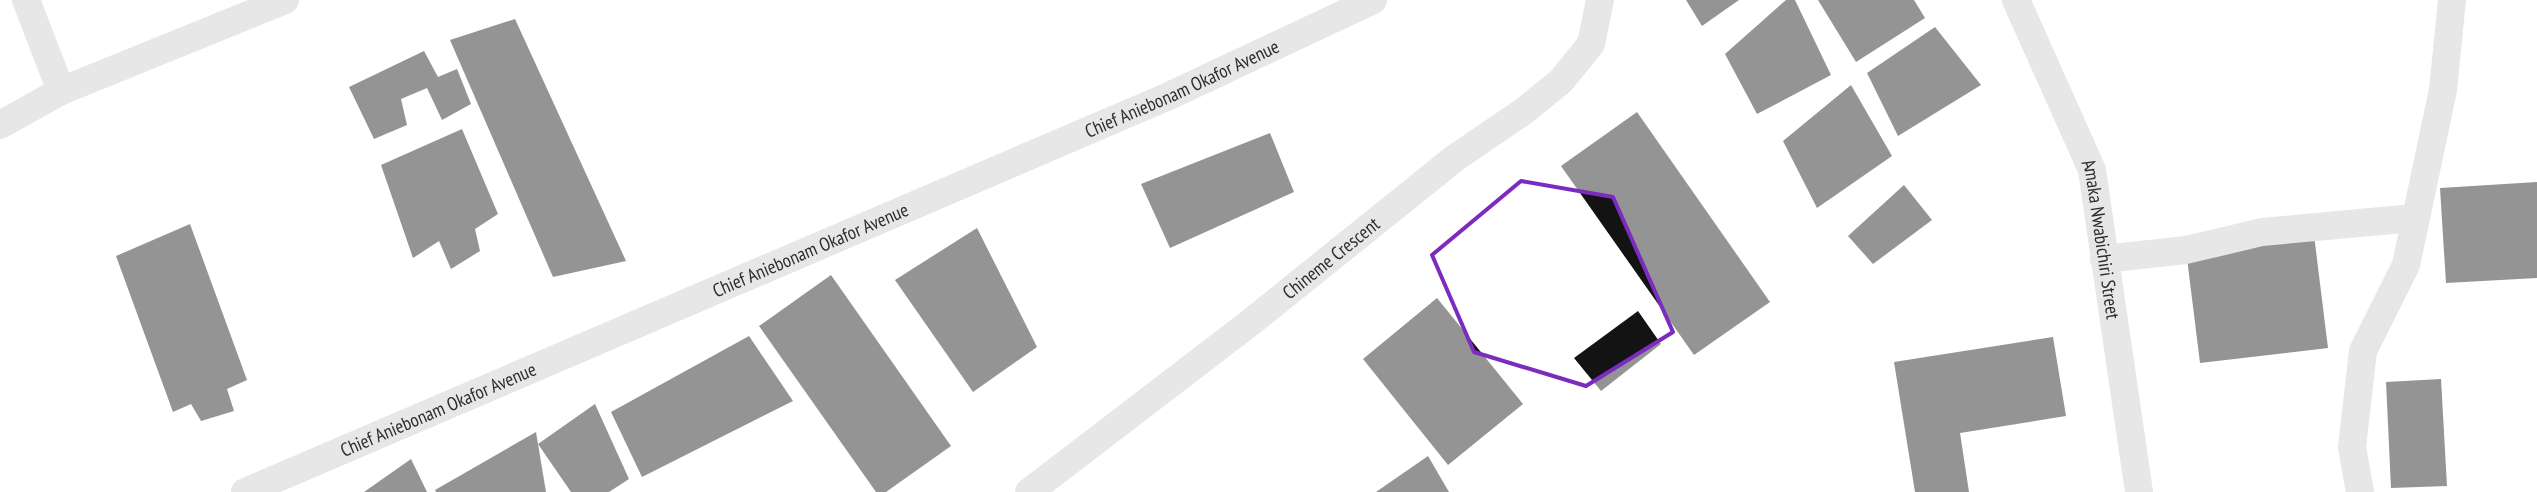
<svg xmlns="http://www.w3.org/2000/svg" width="2537" height="492" font-family="'PT Sans Narrow',sans-serif">
<rect width="100%" height="100%" fill="#fff"/>
<g fill="#131313">
<path d="M1686 0H1739L1702 26Z"/>
<path d="M1786 0H1795L1831 75 1757 114 1725 54Z"/>
<path d="M1818 0H1914L1925 18 1856 62Z"/>
<path d="M515 19 626 261 553 277 450 40Z"/>
<path d="M1935 27 1981 85 1898 136 1867 73Z"/>
<path d="M424 51 438 77 457 69 471 104 442 120 427 88 401 99 407 125 374 139 349 87Z"/>
<path d="M1851 85 1892 156 1817 208 1783 141Z"/>
<path d="M1637 112 1770 302 1694 355 1561 166Z"/>
<path d="M462 129 498 214 475 229 480 251 451 269 439 241 413 258 381 165Z"/>
<path d="M1270 133 1294 192 1170 248 1141 184Z"/>
<path d="M2537 182V278L2446 283 2440 188Z"/>
<path d="M1904 185 1932 220 1873 264 1848 236Z"/>
<path d="M190 224 247 380 227 389 234 411 201 421 191 404 173 412 116 256Z"/>
<path d="M977 228 1037 347 973 392 895 280Z"/>
<path d="M2314 235 2328 348 2200 363 2186 250Z"/>
<path d="M831 275 951 446 886 492H876L759 326Z"/>
<path d="M1437 298 1523 404 1448 465 1363 359Z"/>
<path d="M1638 311 1661 344 1601 391 1574 358Z"/>
<path d="M749 336 793 401 642 477 611 412Z"/>
<path d="M2053 337 2066 416 1960 433 1969 492H1915L1894 362Z"/>
<path d="M2441 379 2447 486 2391 488 2386 382Z"/>
<path d="M595 404 629 479 609 492H571L538 444Z"/>
<path d="M536 432 546 492H436L435 490Z"/>
<path d="M1428 456 1449 492H1376Z"/>
<path d="M411 459 427 492H364Z"/>
</g>
<g fill="none" stroke-linecap="round" stroke-linejoin="round">
<g stroke="#c9c9c9" stroke-width="28">
<path id="s1" d="M2016 0 2092 170 2139 492"/>
<path d="M61 91 285 0"/>
<path d="M0 125 61 91 26 0"/>
<path d="M2104 259 2186 250 2262 232 2414 218"/>
<path id="s2" d="M245 492 1169 96 1373 0"/>
<path id="s3" d="M1029 492 1251 322 1455 158 1524 111 1561 81 1591 44 1600 0"/>
<path d="M2360 492 2352 447 2363 351 2406 265 2443 90 2452 0"/>
</g>
</g>
<path d="M0 0H2537V492H0ZM1521 181 1613 197 1673 332 1586 386 1474 352 1432 255Z" fill="#fff" fill-opacity=".55" fill-rule="evenodd"/>
<path fill="none" stroke="#7b2cbf" stroke-width="4" stroke-linejoin="round" d="M1521 181 1613 197 1673 332 1586 386 1474 352 1432 255Z"/>
<g text-anchor="middle" dominant-baseline="central" stroke-width="5" stroke-linejoin="round" paint-order="stroke">
<g font-size="19" fill="#2c2c2c" stroke="#fff">
<text stroke="none"><textPath href="#s2" startOffset="1020">Chief Aniebonam Okafor Avenue</textPath></text>
<text stroke="none"><textPath href="#s1" startOffset="256">Amaka Nwabichiri Street</textPath></text>
<text stroke="none"><textPath href="#s2" startOffset="615">Chief Aniebonam Okafor Avenue</textPath></text>
<text stroke="none"><textPath href="#s3" startOffset="382">Chineme Crescent</textPath></text>
<text stroke="none"><textPath href="#s2" startOffset="210">Chief Aniebonam Okafor Avenue</textPath></text>
</g>
</g>
</svg>
